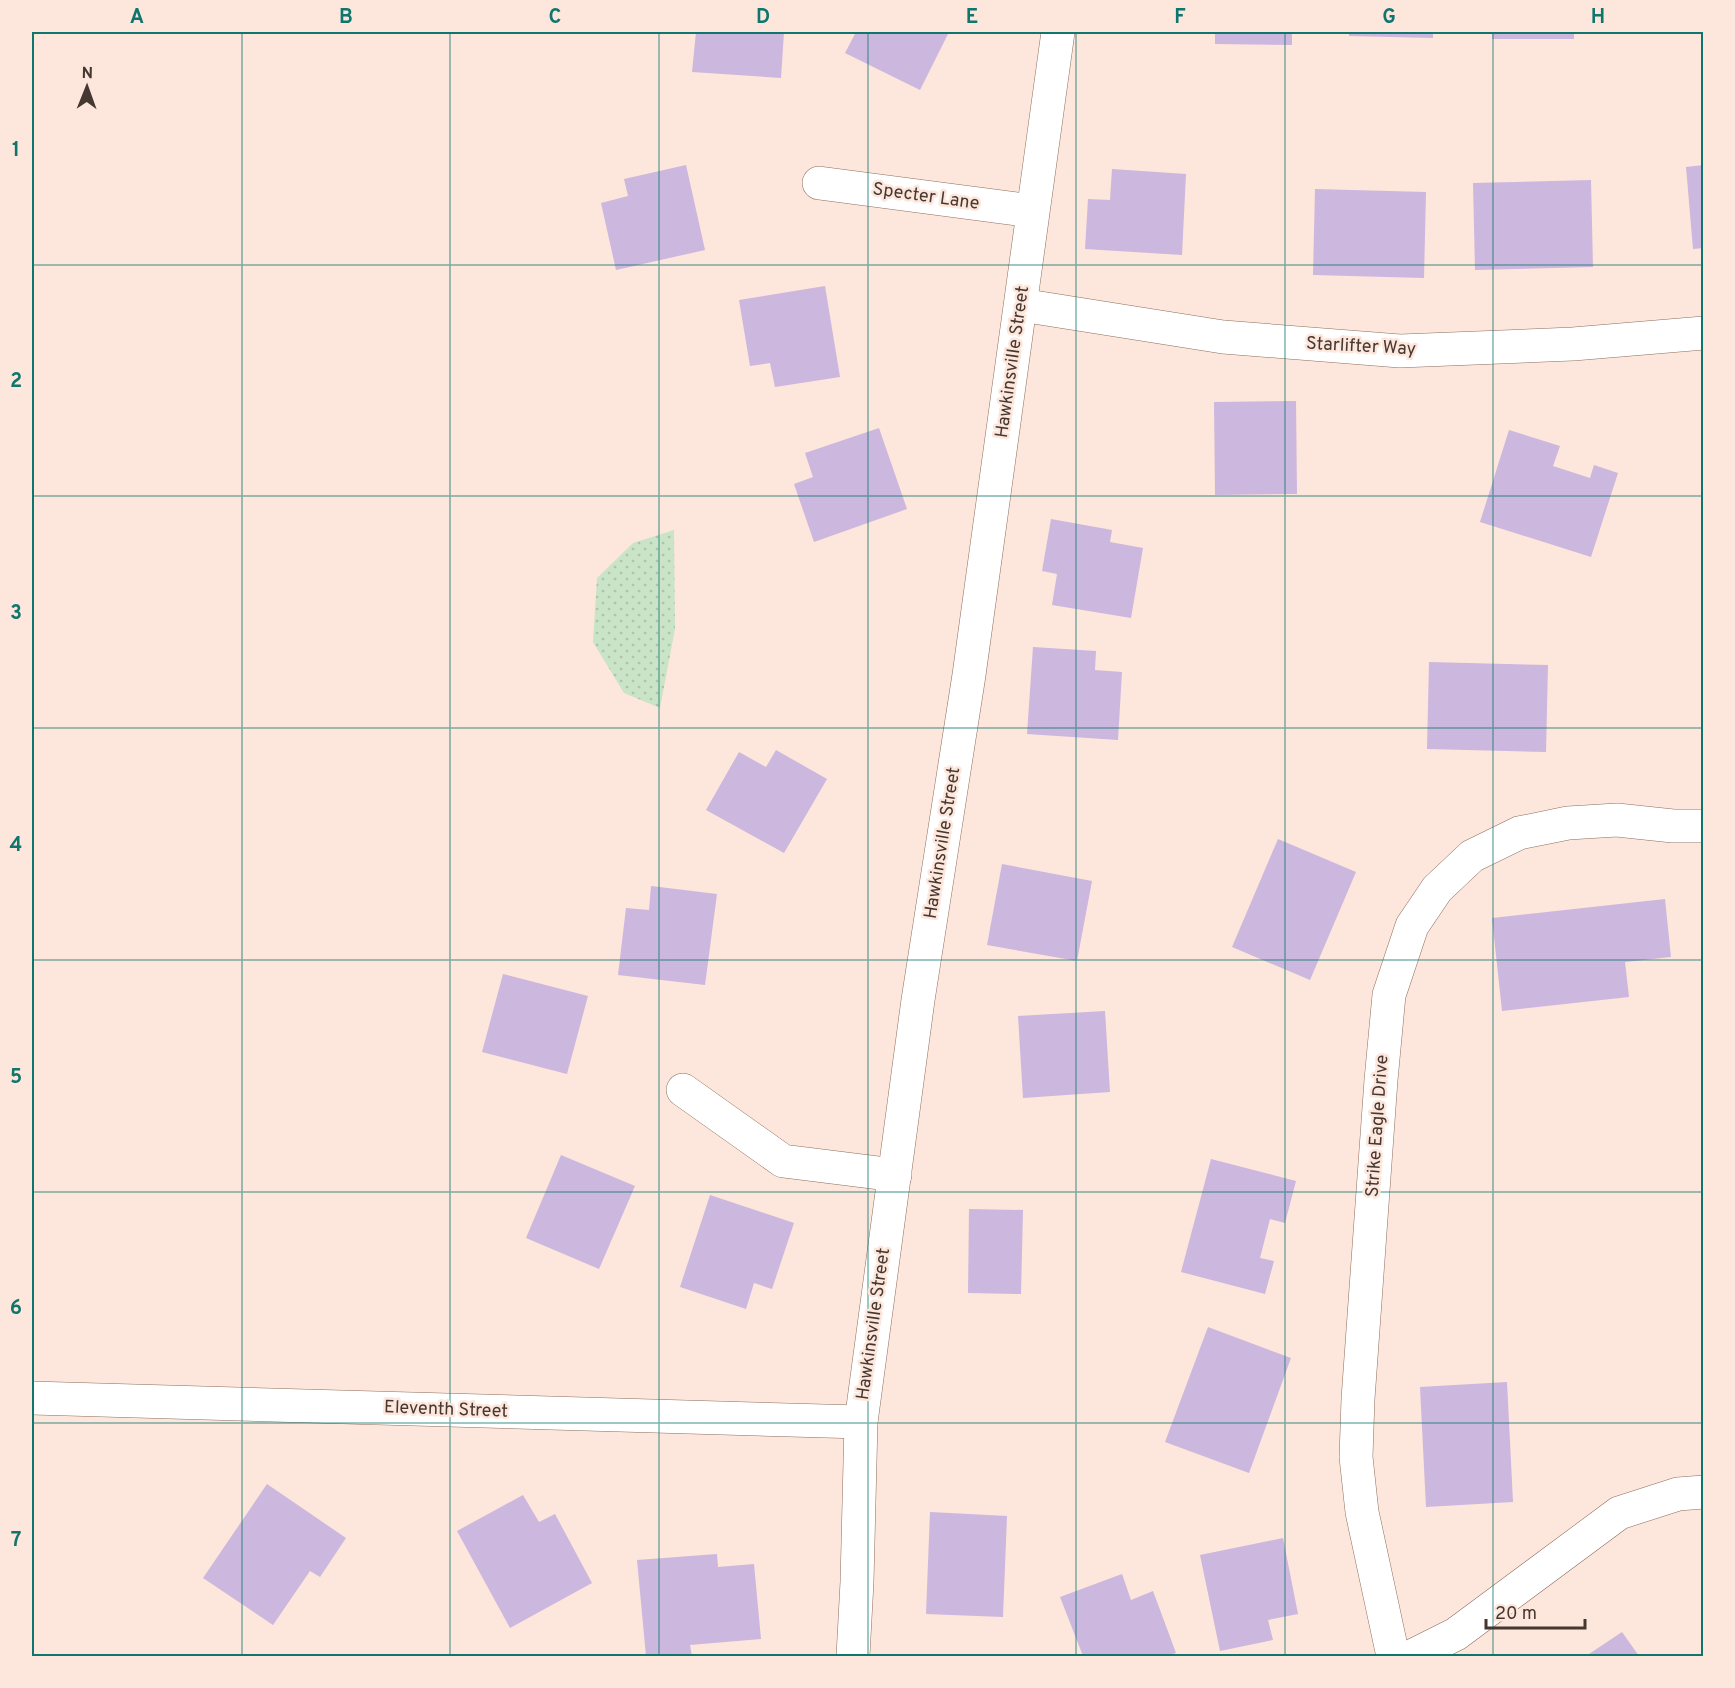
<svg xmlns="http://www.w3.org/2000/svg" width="1735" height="1688" font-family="Overpass,sans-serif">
<defs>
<pattern id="park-dots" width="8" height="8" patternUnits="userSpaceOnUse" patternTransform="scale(1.5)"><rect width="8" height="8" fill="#cae4c7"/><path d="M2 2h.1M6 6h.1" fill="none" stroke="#afc4ab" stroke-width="1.8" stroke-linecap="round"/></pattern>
</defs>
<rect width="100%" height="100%" fill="#fde6db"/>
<path fill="url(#park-dots)" d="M674 530 675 629 660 708 624 693 593 642 597 578 633 543Z"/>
<g fill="#ccb7de">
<path d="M696 32H784L781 78 692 72Z"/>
<path d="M856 32H949L920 90 845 53Z"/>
<path d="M1215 32H1292V45L1215 44Z"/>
<path d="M1349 32H1433V38L1349 36Z"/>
<rect x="1492" y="32" width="82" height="7"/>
<path d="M686 165 705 250 616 270 601 203 628 196 624 179Z"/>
<path d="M1704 165V248L1693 249 1686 167Z"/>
<path d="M1112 169 1186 174 1182 255 1085 249 1088 199 1110 200Z"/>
<path d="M1591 180 1593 267 1475 270 1473 183Z"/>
<path d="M1315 189 1426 192 1424 278 1313 275Z"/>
<path d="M825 286 840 377 775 387 770 363 750 366 739 300Z"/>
<path d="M1296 401 1297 494 1215 495 1214 402Z"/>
<path d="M879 428 907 509 814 542 794 484 813 477 805 453Z"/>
<path d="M1509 430 1560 446 1553 466 1590 478 1594 465 1618 473 1591 557 1480 522Z"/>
<path d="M1051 519 1112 530 1110 542 1143 548 1131 618 1052 605 1057 574 1042 571Z"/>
<path d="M1033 647 1096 651 1095 670 1122 672 1118 740 1027 734Z"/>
<path d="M1429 662 1548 665 1546 752 1427 749Z"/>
<path d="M776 750 827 779 784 853 706 810 739 752 766 767Z"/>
<path d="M1278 839 1356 872 1310 980 1232 947Z"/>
<path d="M1002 864 1092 881 1077 961 987 945Z"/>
<path d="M651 886 717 894 705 985 618 975 626 908 649 910Z"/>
<path d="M1665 899 1671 957 1625 962 1629 997 1502 1011 1492 918Z"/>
<path d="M503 974 588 996 567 1074 482 1052Z"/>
<path d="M1105 1011 1110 1092 1023 1098 1018 1016Z"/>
<path d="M561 1155 635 1186 599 1269 526 1238Z"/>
<path d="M1211 1159 1296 1181 1285 1223 1270 1219 1260 1258 1274 1261 1265 1294 1181 1272Z"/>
<path d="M710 1195 794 1223 772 1289 754 1283 746 1309 680 1287Z"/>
<path d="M969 1209 1023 1210 1021 1294 968 1293Z"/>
<path d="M1208 1327 1291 1358 1249 1473 1165 1442Z"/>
<path d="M1507 1382 1513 1502 1426 1507 1420 1387Z"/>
<path d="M267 1484 346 1538 320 1577 310 1571 273 1625 203 1578Z"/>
<path d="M523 1495 539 1522 555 1514 592 1583 510 1628 457 1531Z"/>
<path d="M930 1512 1007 1516 1003 1617 926 1614Z"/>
<path d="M1283 1538 1298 1614 1268 1620 1273 1640 1220 1651 1200 1555Z"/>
<path d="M717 1554 718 1567 754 1564 761 1639 690 1645 692 1656H646L637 1560Z"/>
<path d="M1122 1574 1131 1600 1153 1591 1176 1653 1166 1656H1083L1060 1597Z"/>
<path d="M1622 1632 1639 1656H1586Z"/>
</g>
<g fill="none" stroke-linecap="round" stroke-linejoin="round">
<g stroke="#8e6e5e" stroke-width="34">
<g id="minor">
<path d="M819 183 1032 211"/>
<path d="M1021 305 1223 337 1400 351 1573 344 1704 333"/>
<path d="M683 1090 783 1161 895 1175"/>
<path d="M32 1398 861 1422"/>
<path d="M853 1656 857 1582 861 1422 918 1000 969 675 1058 32"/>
<path d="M1393 1656 1362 1512 1356 1457 1358 1399 1381 1080 1389 995 1412 926 1437 889 1472 856 1519 833 1568 823 1617 820 1673 826H1704"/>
<path d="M1412 1656 1456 1634 1619 1513 1678 1494 1704 1492"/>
</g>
</g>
<use href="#minor" stroke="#fff" stroke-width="33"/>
</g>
<path fill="none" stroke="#0f766e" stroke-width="1.5" stroke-opacity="0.55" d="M242 32V1656M450 32V1656M659 32V1656M868 32V1656M1076 32V1656M1285 32V1656M1493 32V1656M32 265H1704M32 496H1704M32 728H1704M32 960H1704M32 1192H1704M32 1423H1704"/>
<g text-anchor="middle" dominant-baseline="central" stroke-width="5" stroke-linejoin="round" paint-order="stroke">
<g font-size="18" fill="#463730" stroke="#fde6db">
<text transform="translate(926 197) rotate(8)">Specter Lane</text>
<text transform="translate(1361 347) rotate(3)">Starlifter Way</text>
<text transform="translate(1013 362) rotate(-82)">Hawkinsville Street</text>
<text transform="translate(943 843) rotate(-81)">Hawkinsville Street</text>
<text transform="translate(1378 1126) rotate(-86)">Strike Eagle Drive</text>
<text transform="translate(874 1324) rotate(-82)">Hawkinsville Street</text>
<text transform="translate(446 1410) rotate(2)">Eleventh Street</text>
</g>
</g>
<rect width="1735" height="1688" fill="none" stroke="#fde6db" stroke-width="66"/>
<g transform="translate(87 87) rotate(1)" stroke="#fde6db" stroke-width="4.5" paint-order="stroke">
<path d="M0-4.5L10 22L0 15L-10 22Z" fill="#463730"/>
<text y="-9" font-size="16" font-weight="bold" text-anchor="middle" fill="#463730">N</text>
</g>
<path d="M1486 1619v9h99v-9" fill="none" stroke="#463730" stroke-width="3"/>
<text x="1495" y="1619" font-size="18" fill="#463730" stroke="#fde6db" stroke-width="4.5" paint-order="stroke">20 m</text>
<rect x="33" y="33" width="1669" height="1622" fill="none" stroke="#0f766e" stroke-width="2"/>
<g font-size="20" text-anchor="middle" font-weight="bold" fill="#0f766e">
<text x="137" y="23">A</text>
<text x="346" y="23">B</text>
<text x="555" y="23">C</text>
<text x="763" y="23">D</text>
<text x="972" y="23">E</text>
<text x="1180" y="23">F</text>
<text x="1389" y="23">G</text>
<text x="1598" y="23">H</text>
<text x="16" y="156">1</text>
<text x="16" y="387">2</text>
<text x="16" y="619">3</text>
<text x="16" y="851">4</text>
<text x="16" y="1083">5</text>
<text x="16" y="1314">6</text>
<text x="16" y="1546">7</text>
</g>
</svg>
